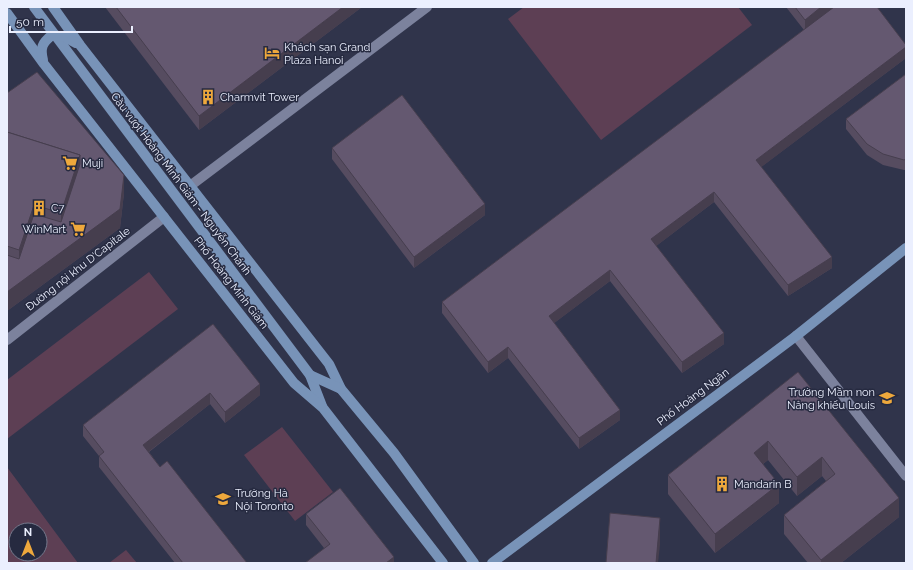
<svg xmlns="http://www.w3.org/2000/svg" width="913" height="570" font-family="Raleway,sans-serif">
<rect width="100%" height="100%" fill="#30344b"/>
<g fill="#5d3f54" fill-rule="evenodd">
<path d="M524 7H738L752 25 601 140 508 19Z"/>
<path d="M149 272 178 309 7 439V380Z"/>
<path d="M282 427 333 492 295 521 244 455Z"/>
<path d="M7 467 78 563H7ZM16 530H40V554H16Z"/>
<path d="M126 550 137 563H109Z"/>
</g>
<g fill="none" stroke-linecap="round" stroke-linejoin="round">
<g stroke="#7c829d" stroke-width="10">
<path d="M190 186 427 7"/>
<path d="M796 336 906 476"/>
<path d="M7 340 164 217"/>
</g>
<g stroke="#7893b8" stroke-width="10">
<path d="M34 7 310 375 322 406"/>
<path d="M53 7 80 45 329 364 341 389 394 453 474 563"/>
<path d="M7 13 44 64 294 383 323 408 443 563"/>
<path d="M43 60C40 48 42 43 52 35L65 37 76 43"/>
<path d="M310 375 341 389"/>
<path d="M492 563 796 336 906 248"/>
</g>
</g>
<g fill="#564c60">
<path d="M105 7H362L199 130Z"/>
<path d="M786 7H877L906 58 761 167 832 268 788 296 714 202 656 246 724 344 682 373 610 281 554 323 620 420 579 449 508 358 488 373 442 313V302L804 30Z"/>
<path d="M906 74V170H904L883 165 867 155 846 129V119Z"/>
<path d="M7 93 124 193 120 228 7 311Z"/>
<path d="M332 148 485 215 414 268 332 159Z"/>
<path d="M213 324 260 395 225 423 210 404 149 452 160 467 247 563H175L99 467V456L83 436V425Z"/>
<path d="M798 372 899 517 841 563H808L784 534V515L826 481 822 476 797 496 768 460 763 464 779 503 715 553 668 494V475Z"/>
<path d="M306 514 394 563 324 548 306 525Z"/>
</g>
<g fill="#463e4e">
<path d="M343 7H362L199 130V116Z"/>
<path d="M821 7H835L805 31V20Z"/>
<path d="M906 47V58L756 171V160Z"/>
<path d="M80 155V183L61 241V213Z"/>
<path d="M124 175V193L120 228 7 311V292Z"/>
<path d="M714 192V202L651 250V239Z"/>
<path d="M485 204V215L414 268V257Z"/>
<path d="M34 205V232L19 278V250Z"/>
<path d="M832 257V268L788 296V285Z"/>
<path d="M610 270V281L549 327V316Z"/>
<path d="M724 333V344L682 373V362Z"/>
<path d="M508 347V358L488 373V362Z"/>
<path d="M260 384V395L225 423V412Z"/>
<path d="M210 393V404L143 456V445Z"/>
<path d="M620 410V420L579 449V438Z"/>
<path d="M768 441V460L754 471V453Z"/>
<path d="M822 457V476L797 496V477Z"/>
<path d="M779 484V503L715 553V534Z"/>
<path d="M899 498V517L841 563H821V560Z"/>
<path d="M660 518V545L658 563H656Z"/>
<path d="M394 557V563H386Z"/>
</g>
<g fill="#645870" stroke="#463e4e">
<path d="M116 7H343L199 116Z"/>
<path d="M795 7H821L805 20Z"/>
<path d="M834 7H877L906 45V47L756 160 832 257 788 285 714 192 651 239 724 333 682 362 610 270 549 316 620 410 579 438 508 347 488 362 442 302Z"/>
<path d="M37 72 124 175 120 209 7 292V255L19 259 34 214 61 222 80 164V155L7 132V93Z"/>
<path d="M906 74V159L904 160 883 154 867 144 846 119Z"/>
<path d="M402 95 485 204 414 257 332 148Z"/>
<path d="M7 132 80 155 61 213 34 205 19 250 7 246Z"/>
<path d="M213 324 260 384 225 412 210 393 143 445 160 467 167 461 247 563H183L99 456 104 452 83 425Z"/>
<path d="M798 372 899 498 821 560 784 515 835 474 822 457 797 477 768 441 754 453 779 484 715 534 668 475Z"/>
<path d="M340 488 394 557 386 563H305L330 544 306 514Z"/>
<path d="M610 513 660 518 656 563H606Z"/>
</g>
<defs>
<g id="hotel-bare" transform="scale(1.2)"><path d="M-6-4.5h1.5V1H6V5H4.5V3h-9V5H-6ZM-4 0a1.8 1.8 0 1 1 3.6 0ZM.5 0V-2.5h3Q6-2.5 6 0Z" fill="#eea83c" stroke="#262a40" stroke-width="2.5" paint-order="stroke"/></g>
<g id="building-bare" transform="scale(1.2)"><path d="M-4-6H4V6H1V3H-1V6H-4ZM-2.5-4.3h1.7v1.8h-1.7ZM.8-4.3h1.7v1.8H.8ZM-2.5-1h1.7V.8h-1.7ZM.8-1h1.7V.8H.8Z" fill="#eea83c" stroke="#262a40" stroke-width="2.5" paint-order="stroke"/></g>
<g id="supermarket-bare" transform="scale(1.2)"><path d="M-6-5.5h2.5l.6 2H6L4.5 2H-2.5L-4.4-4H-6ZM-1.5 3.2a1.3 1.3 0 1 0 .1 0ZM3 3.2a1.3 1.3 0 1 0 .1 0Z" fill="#eea83c" stroke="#262a40" stroke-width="2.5" paint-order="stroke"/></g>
<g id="school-bare" transform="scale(1.2)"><path d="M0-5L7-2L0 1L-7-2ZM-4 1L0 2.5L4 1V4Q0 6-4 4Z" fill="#eea83c" stroke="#262a40" stroke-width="2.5" paint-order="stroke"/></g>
</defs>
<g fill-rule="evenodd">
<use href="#hotel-bare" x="272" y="53"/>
<use href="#building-bare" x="208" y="97"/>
<use href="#supermarket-bare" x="70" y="163"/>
<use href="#building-bare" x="39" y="208"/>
<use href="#supermarket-bare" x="78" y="229"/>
<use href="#school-bare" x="887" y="398"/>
<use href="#building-bare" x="722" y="484"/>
<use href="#school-bare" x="223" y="499"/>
</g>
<g text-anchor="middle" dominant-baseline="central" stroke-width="3" stroke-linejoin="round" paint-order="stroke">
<g font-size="11" fill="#ebeffe" stroke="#262a40" text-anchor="start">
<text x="284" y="47">Khách sạn Grand<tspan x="284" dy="13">Plaza Hanoi</tspan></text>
<text x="220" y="97">Charmvit Tower</text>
<text x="82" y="163">Muji</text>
<text x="51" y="208">C7</text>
<text x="66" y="229" text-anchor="end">WinMart</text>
<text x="875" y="392" text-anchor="end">Trường Mầm non<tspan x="875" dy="13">Năng khiếu Louis</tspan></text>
<text x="734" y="484">Mandarin B</text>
<text x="235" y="493">Trường Hà<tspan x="235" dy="13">Nội Toronto</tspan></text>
</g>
<g font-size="11" fill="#ebeffe" stroke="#262a40">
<text transform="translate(181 184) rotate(53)">Cầu vượt Hoàng Minh Giám - Nguyễn Chánh</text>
<text transform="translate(78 269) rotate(-38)">Đường nội khu D'Capitale</text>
<text transform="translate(231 283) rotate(52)">Phố Hoàng Minh Giám</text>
<text transform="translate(693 397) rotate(-37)">Phố Hoàng Ngân</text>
</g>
</g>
<rect width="913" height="570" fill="none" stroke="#ebeffe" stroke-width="16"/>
<g transform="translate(28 542)"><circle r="19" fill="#262a40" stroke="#75798c"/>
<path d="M0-3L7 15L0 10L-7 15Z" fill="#eea83c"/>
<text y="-6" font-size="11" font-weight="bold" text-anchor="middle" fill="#ebeffe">N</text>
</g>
<path d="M10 26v6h122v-6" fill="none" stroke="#ebeffe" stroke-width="2"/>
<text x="16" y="26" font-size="12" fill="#ebeffe" stroke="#262a40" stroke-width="3" paint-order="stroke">50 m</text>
</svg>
